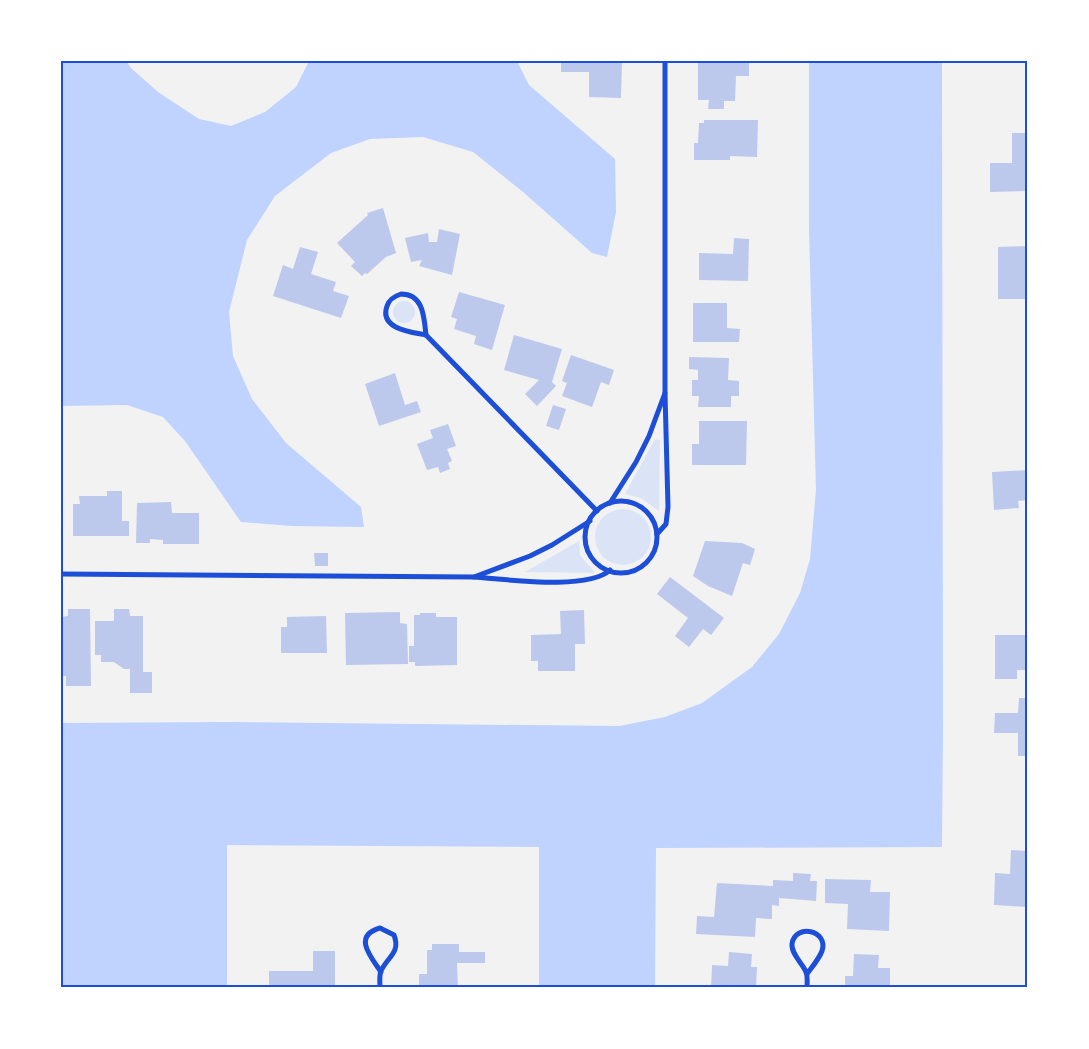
<svg xmlns="http://www.w3.org/2000/svg" width="1089" height="1049" font-family="'Fira Sans',sans-serif">
<rect width="100%" height="100%" fill="#f2f2f2"/>
<g fill="#dbe4f7">
<circle cx="404" cy="312" r="11"/>
<path d="M655 439 660 440 659 511 641 498 625 494Z"/>
<circle cx="623" cy="537" r="28"/>
<path d="M579 541 580 555 595 573 525 572Z"/>
</g>
<g fill="#bfd3fe">
<path d="M61 61H126L131 68 158 92 199 119 231 126 265 112 296 87 309 61H517L529 85 615 159 616 212 607 257 592 253 523 192 473 152 423 137 370 139 331 153 275 196 247 240 229 312 233 356 252 399 286 443 361 507 364 527 292 526 241 522 185 441 163 417 127 405 61 406Z"/>
<path d="M809 61H942L943 730 942 847 656 848 655 988H539V847L227 845V988H61V723L225 722 619 726 665 717 702 703 752 667 779 634 800 593 810 559 816 490 809 229Z"/>
</g>
<g fill="#bdc9ec">
<path d="M561 61H622L621 98 589 97V72H561Z"/>
<path d="M698 61H749V76H736L735 101H724V109H708L709 100H698Z"/>
<path d="M704 120H758L757 157 730 156V160H694V143H698L699 123H704Z"/>
<path d="M1012 133H1028V191L990 192V163H1012Z"/>
<path d="M383 208 396 253 386 257 367 274 365 273 362 276 351 266 355 262 337 243 368 215 367 213Z"/>
<path d="M439 229 460 234 452 275 419 266 422 260 411 262 405 238 428 233 429 242H437Z"/>
<path d="M734 238 749 239 748 281 699 280V253L733 254Z"/>
<path d="M1028 246V299H998V247Z"/>
<path d="M300 247 318 252 311 274 336 282 333 291 349 296 341 318 273 296 283 265 293 269Z"/>
<path d="M459 292 505 305 492 350 474 344 476 336 454 329 457 319 451 317Z"/>
<path d="M693 303H727V328L740 329 739 342H693Z"/>
<path d="M514 335 562 349 552 382 556 386 537 406 525 394 539 380 504 370Z"/>
<path d="M571 355 614 370 609 385 601 382 592 407 562 396 567 383 562 381Z"/>
<path d="M689 357 729 358 728 380 739 381V396H731V407H698L699 396H692V380H698V370L689 369Z"/>
<path d="M395 373 405 405 417 401 421 412 379 426 365 384Z"/>
<path d="M553 405 566 409 559 430 546 426Z"/>
<path d="M699 421H747L746 465H692V444H699Z"/>
<path d="M448 424 456 446 447 449 452 461 448 463 450 469 440 473 438 467 427 470 417 444 433 438 430 430Z"/>
<path d="M1028 470V500L1018 501 1019 508 994 510 992 472Z"/>
<path d="M107 491H122V521H129V536H73V504H80L79 496H107Z"/>
<path d="M171 502 172 513H199V544H163V540L150 539V543H136L137 503Z"/>
<path d="M705 541 742 543 755 549 750 565 743 563 732 596 708 586 693 576Z"/>
<path d="M314 553H328V566H315Z"/>
<path d="M670 577 724 618 711 635 703 629 689 647 675 636 688 618 657 594Z"/>
<path d="M68 609H90L91 686H66V676H61V617L68 616Z"/>
<path d="M114 609H129L130 616H143V672H152V693H130V669H124L114 662H101V655H95V621H114Z"/>
<path d="M584 610 585 644H575V671H538V661H531V635L561 634 560 611Z"/>
<path d="M400 612V623L407 624 408 664 346 665 345 613Z"/>
<path d="M420 613H436V617H457V665L415 666V662H409V646H414V615H420Z"/>
<path d="M326 616 327 653H281V627H287V617Z"/>
<path d="M995 635H1028V670H1017V679H995Z"/>
<path d="M1019 698H1028V756H1018V733H994L995 713H1018Z"/>
<path d="M1011 850 1028 851V907L994 905 995 873 1010 874Z"/>
<path d="M793 873 811 874 810 881H817L816 901 779 898V906L772 905V919L756 918 755 937 696 934 697 916 714 917 717 883 773 886V880L793 881Z"/>
<path d="M825 879 871 880 870 892H890L889 931 847 929 848 904 825 903Z"/>
<path d="M432 944H459V952H485V963H457L458 988H419V974H427V950H432Z"/>
<path d="M313 951H335V988H269V971H313Z"/>
<path d="M729 952 752 954 751 967H757L756 988H711L712 965 728 966Z"/>
<path d="M854 954 879 955 878 968H890V988H845V976H853Z"/>
</g>
<g fill="none" stroke-linecap="round" stroke-linejoin="round">
<g stroke="#1d4ed8" stroke-width="5">
<path d="M665 61V393"/>
<path d="M401 294C424 294 424 318 426 335 411 332 379 329 387 306 389 299 395 296 401 294Z"/>
<path d="M426 335 597 511"/>
<circle cx="621" cy="537" r="36"/>
<path d="M610 503 636 462 649 436 665 393 668 507 666 524 657 534"/>
<path d="M590 521 552 545 530 556 474 577C504 579 588 591 610 570"/>
<path d="M61 574 474 577"/>
<path d="M380 988C380 983 379 976 381 971 387 957 401 953 394 935L380 928C352 936 371 957 381 972"/>
<path d="M807 988C807 983 808 977 806 972 803 964 791 954 792 944 795 923 829 930 822 951 819 959 812 967 807 974"/>
</g>
</g>
<rect width="1089" height="1049" fill="none" stroke="#ffffff" stroke-width="125"/>
<rect x="62" y="62" width="964" height="924" fill="none" stroke="#1d4ed8" stroke-width="2"/>
</svg>
